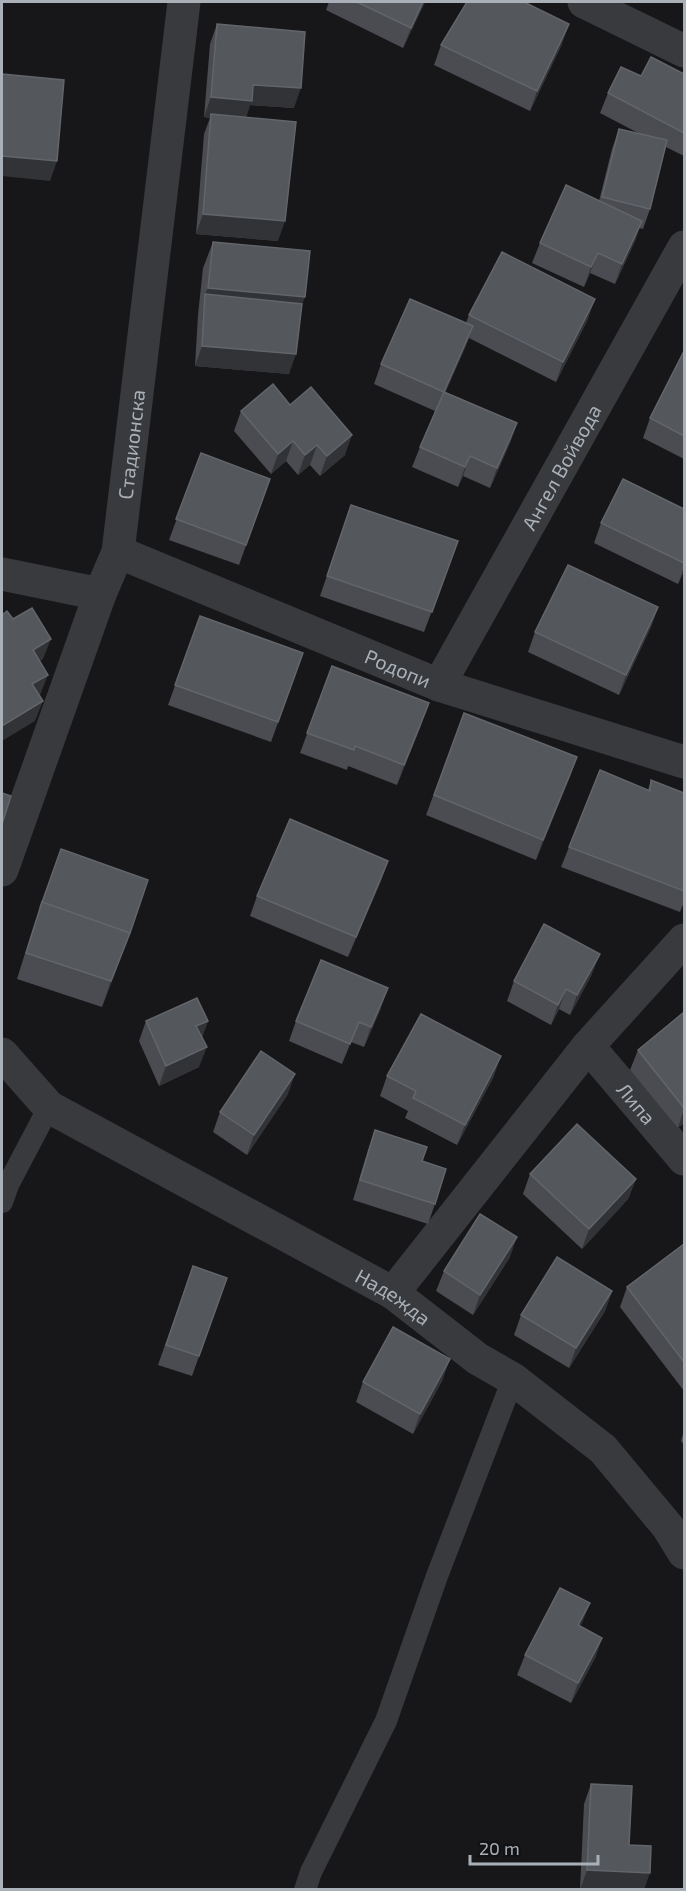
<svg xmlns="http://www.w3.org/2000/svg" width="686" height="1891" font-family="'Exo 2',sans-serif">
<rect width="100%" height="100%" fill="#171719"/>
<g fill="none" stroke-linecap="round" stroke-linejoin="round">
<g stroke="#383a3e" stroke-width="22">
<path d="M2 1202 8 1185 49 1107"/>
<path d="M305 1890 311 1872 386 1721 437 1576 513 1379"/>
</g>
<g stroke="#383a3e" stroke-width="33">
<path d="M584 2 684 51"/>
<path id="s1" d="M118 552 439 685 684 762"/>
<path d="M2 574 100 594"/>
<path id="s2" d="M439 685 684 247"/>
<path id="s3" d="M2 870 100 594 118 552 184 2"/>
<path id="s4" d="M588 1046 684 1159"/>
<path id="s5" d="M2 1054 49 1107 393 1293 478 1359 513 1379 603 1449 668 1527 684 1553"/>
<path d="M393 1293 588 1046 684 940"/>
</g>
</g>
<g fill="#4a4c51">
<path d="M329 2H425L403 48 326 10Z"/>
<path d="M217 24 294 108 250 105 246 117 278 241 196 234 204 134 210 118 204 117 210 44Z"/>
<path d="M562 44 530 111 434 65 441 45Z"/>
<path d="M684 74V156L666 147 650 209 643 229 639 228 635 241 615 284 590 273 584 287 532 263 540 243 599 201 612 149 619 129 640 134 600 113 608 93 641 76Z"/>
<path d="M213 242 302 304 289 374 195 366 198 315 203 268Z"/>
<path d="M469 315 588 319 556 382 469 338 445 392 517 423 510 443 490 488 463 476 458 487 412 467 420 447 435 411 374 384 381 364 466 323Z"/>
<path d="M684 351V459L643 438 650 418Z"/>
<path d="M290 405 345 455 320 476 310 465 298 475 286 461 271 474 234 431 241 411Z"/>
<path d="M201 453 270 479 239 565 169 540Z"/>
<path d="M351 505 458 541 424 632 320 596Z"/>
<path d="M684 509V571L678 584 594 543 601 523Z"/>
<path d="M658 607 651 627 619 695 528 652 535 632Z"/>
<path d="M200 616 303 653 271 742 168 705Z"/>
<path d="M332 666 422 723 397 785 348 766 347 770 300 753Z"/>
<path d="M464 713 577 757 536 860 426 815Z"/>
<path d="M651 780 684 793V902L680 912 561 867 569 847 648 790Z"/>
<path d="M61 849 130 933 102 1007 17 979 33 928Z"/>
<path d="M388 861 381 881 348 957 250 916 257 896Z"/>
<path d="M592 974 570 1015 559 1009 551 1025 507 1001 514 981Z"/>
<path d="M381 1008 364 1047 351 1042 342 1064 289 1041 296 1021Z"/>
<path d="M684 1015V1123L678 1128 630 1070 638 1050Z"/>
<path d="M146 1021H208L202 1037 199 1067 159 1086 139 1041Z"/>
<path d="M387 1076H494L457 1145 405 1118 408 1111 380 1096Z"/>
<path d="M288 1094 247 1155 213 1132 220 1112Z"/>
<path d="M375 1130 422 1161 435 1204 428 1224 353 1200 368 1150Z"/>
<path d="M530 1174 636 1179 628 1199 582 1249 523 1194Z"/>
<path d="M684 1244V1391L620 1307 627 1287Z"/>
<path d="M510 1257 473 1315 436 1291 444 1271Z"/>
<path d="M193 1266 227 1278 192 1376 158 1365Z"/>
<path d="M612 1291 605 1311 569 1368 514 1335 521 1315Z"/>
<path d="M443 1379 413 1434 356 1402 363 1382Z"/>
<path d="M684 1430V1445L681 1441Z"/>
<path d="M590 1603 580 1626 602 1638 595 1658 571 1703 517 1675 525 1655Z"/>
<path d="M591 1784 629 1845 644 1890H580L584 1804Z"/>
</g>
<g fill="#313336">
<path d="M423 2H425L403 48 411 28Z"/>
<path d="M569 24 562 44 530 111 537 91Z"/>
<path d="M253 85 301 88 294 108 250 105 245 121 211 114 210 118 204 117 211 97Z"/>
<path d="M2 156 57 161 50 181 2 176Z"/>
<path d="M203 214 285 221 278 241 196 234Z"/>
<path d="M642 221 635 241 615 284 622 264Z"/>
<path d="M598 253 590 273 584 287 591 267Z"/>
<path d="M208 288 305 297 295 324 205 294Z"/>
<path d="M595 299 588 319 556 382 563 362Z"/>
<path d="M473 326 466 346 437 412 444 392Z"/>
<path d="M202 346 296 354 289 374 195 366Z"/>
<path d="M517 423 510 443 490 488 497 468Z"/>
<path d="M352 435 345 455 320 476 327 456Z"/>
<path d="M293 441 286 461 271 474 278 454Z"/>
<path d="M317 445 310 465 298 475 305 455Z"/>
<path d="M470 456 463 476 458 487 465 467Z"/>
<path d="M684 567V571L678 584Z"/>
<path d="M658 607 651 627 619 695 626 675Z"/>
<path d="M51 639 43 659 26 670 33 650Z"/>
<path d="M48 675 40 695 25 704 32 684Z"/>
<path d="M43 701 35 721 2 741V726Z"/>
<path d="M429 703 422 723 397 785 404 765Z"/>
<path d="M577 757 570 777 536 860 543 840Z"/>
<path d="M388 861 381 881 348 957 356 937Z"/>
<path d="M130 933 120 959 102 1007 111 981Z"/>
<path d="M600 954 592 974 570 1015 577 995Z"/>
<path d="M388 988 381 1008 364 1047 371 1027Z"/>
<path d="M566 989 559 1009 551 1025 558 1005Z"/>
<path d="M208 1021 201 1041 196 1026Z"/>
<path d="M207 1047 199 1067 159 1086 166 1066Z"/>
<path d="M501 1056 494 1076 457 1145 465 1125Z"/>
<path d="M295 1074 288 1094 247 1155 254 1135Z"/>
<path d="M684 1109V1123L678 1128Z"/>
<path d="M636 1179 628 1199 582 1249 589 1229Z"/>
<path d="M517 1237 510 1257 473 1315 480 1295Z"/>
<path d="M612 1291 605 1311 569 1368 576 1348Z"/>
<path d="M450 1359 443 1379 413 1434 420 1414Z"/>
<path d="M590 1603 582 1623 571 1645 578 1625Z"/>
<path d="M602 1638 595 1658 571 1703 578 1683Z"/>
<path d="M587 1870 650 1873 644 1890H580Z"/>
</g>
<g fill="#54575c" stroke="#62656a" stroke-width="1.5">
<path d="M357 2H423L411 28Z"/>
<path d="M467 2H524L569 24 537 91 441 45Z"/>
<path d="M217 24 305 32 301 88 253 85 252 101 211 97Z"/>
<path d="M651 57 684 74V133L608 93 621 67 641 76Z"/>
<path d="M2 74 64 80 57 161 2 156Z"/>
<path d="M211 114 296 122 285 221 203 214Z"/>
<path d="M619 129 667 140 650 209 602 197Z"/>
<path d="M566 185 642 221 622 264 598 253 591 267 540 243Z"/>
<path d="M213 242 310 251 305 297 208 288Z"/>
<path d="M502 252 595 299 563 362 469 315Z"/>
<path d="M205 294 302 304 296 354 202 346Z"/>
<path d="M410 299 473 326 444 392 517 423 497 468 470 456 465 467 420 447 444 392 381 364Z"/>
<path d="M684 351V436L650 418Z"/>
<path d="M273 384 290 405 311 387 352 435 327 456 317 445 305 455 293 441 278 454 241 411Z"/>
<path d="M201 453 270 479 246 545 176 519Z"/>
<path d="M623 479 684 509V563L601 523Z"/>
<path d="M351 505 458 541 432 612 327 576Z"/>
<path d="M568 565 658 607 626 675 535 632Z"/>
<path d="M32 608 51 639 33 650 48 675 32 684 43 701 2 726V615L7 611 13 619Z"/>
<path d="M200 616 303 653 278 722 175 685Z"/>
<path d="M332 666 429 703 404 765 355 746 354 750 307 733Z"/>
<path d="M464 713 577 757 543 840 434 795Z"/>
<path d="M600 770 650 791 651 780 684 793V891L569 847Z"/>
<path d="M2 793 11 796 2 824Z"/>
<path d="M290 819 388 861 356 937 257 896Z"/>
<path d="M61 849 148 880 130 933 42 902 40 908Z"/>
<path d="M42 902 130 933 111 981 26 953Z"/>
<path d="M544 924 600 954 577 995 566 989 558 1005 514 981Z"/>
<path d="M321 960 388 988 371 1027 359 1022 350 1044 296 1021Z"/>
<path d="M197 998 208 1021 196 1026 207 1047 166 1066 146 1021Z"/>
<path d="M683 1013 684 1015V1108L638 1050Z"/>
<path d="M421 1014 501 1056 465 1125 413 1098 416 1091 387 1076Z"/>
<path d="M261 1051 295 1074 254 1135 220 1112Z"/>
<path d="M577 1124 636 1179 589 1229 530 1174Z"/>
<path d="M375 1130 427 1147 422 1161 446 1169 435 1204 360 1180Z"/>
<path d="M480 1214 517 1237 480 1295 444 1271Z"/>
<path d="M684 1244V1362L627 1287Z"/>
<path d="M557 1257 612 1291 576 1348 521 1315Z"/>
<path d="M193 1266 227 1278 199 1356 166 1345Z"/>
<path d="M393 1327 450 1359 420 1414 363 1382Z"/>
<path d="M560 1588 590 1603 578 1625 602 1638 578 1683 525 1655Z"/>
<path d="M591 1784 632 1786 629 1845 651 1846 650 1873 587 1870Z"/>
</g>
<g text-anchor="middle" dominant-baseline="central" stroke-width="5" stroke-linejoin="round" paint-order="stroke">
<g font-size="20" fill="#a9b0b8" stroke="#121214">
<text stroke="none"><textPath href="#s3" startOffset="447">Стадионска</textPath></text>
<text stroke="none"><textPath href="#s2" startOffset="250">Ангел Войвода</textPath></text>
<text stroke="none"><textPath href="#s1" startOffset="303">Родопи</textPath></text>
<text stroke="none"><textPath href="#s4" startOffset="75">Липа</textPath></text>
<text stroke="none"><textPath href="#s5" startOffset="464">Надежда</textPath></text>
</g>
</g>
<rect width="686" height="1891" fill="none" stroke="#a9b0b8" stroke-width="6"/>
<path d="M470 1855v9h128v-9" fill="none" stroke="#a9b0b8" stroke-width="3"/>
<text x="479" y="1855" font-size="18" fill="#a9b0b8" stroke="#121214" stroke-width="4.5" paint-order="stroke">20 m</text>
</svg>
